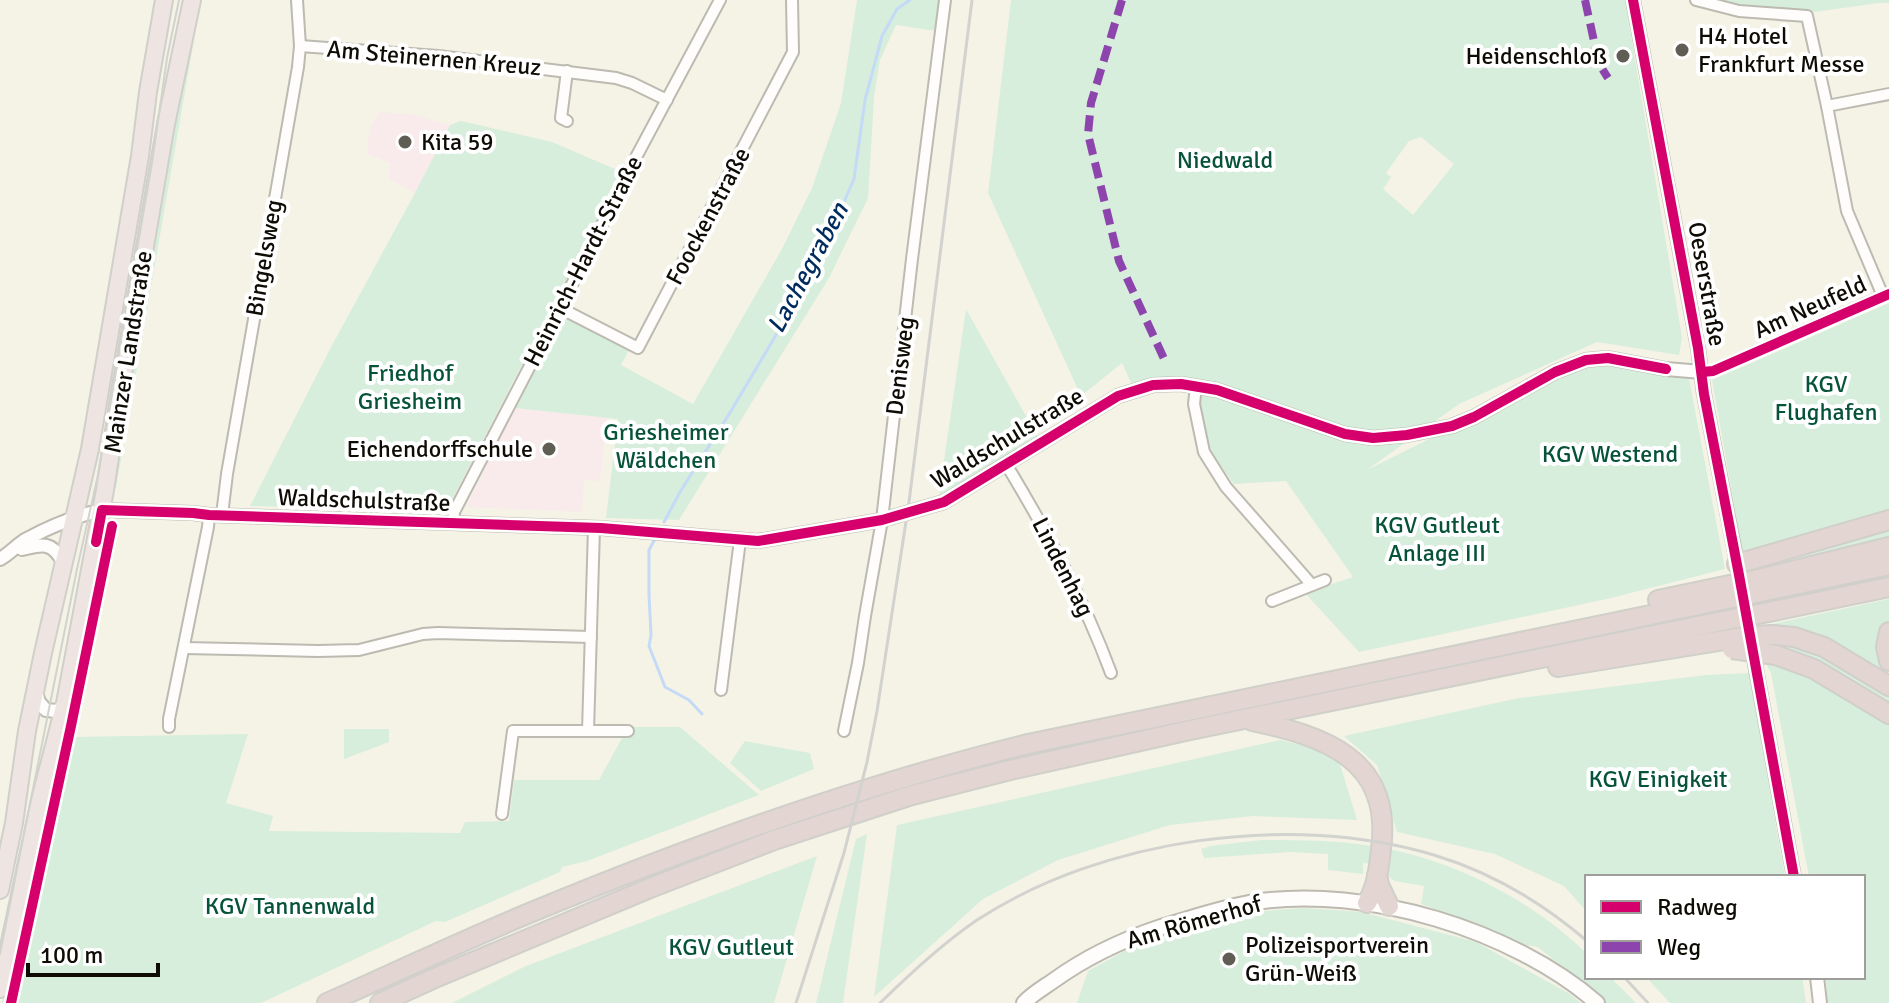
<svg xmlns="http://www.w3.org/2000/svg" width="1889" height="1003" font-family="Signika,sans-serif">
<rect width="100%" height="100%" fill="#f5f3e6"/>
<g fill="#f9ebeb">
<path d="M379 112 412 114 450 125 415 193 389 179 390 163 367 154 369 131Z"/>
<path d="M515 408 607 418 600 481 584 480 582 512 466 507Z"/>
</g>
<g fill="#d7eedc" fill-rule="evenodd">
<path d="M198 0H201L116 488 111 487 170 136Z"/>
<path d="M857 0H948L942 32 896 25 880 60 874 97 868 198 829 278 679 520 606 518 618 419 515 408 563 317 630 348 621 365 693 404 782 249 812 188 841 103Z"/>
<path d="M1011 0H1625L1682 337 1679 355 1597 342 1459 404 1367 470 1593 357 1688 373 1725 569 1611 598 1359 652 1305 593 1353 577 1286 481 1234 484 1211 452 1196 386 1135 392 1122 363 1081 396 988 193ZM1421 137 1454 164 1413 215 1383 189 1391 177 1386 173 1409 141Z"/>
<path d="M1709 0H1889V3H1879L1807 13 1738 9Z"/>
<path d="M461 121 552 142 622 172 446 511 250 506 330 349 415 193 450 125Z"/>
<path d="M1889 303V517L1743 556 1712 380Z"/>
<path d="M966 309 1040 441 938 502Z"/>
<path d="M1889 525V540L1751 572 1749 564Z"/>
<path d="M1889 574V578L1755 606 1754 602Z"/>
<path d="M1889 599V620L1885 627 1889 681 1760 631 1758 627Z"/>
<path d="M1737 606V609L1364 688 1363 685 1358 686V689L1318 698 1319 692Z"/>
<path d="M1762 641 1798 643 1889 692V707L1763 646Z"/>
<path d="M1766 663 1804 671 1889 723V1003H1827L1826 977H1863V877H1809L1771 673Z"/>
<path d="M1749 673 1785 877H1587V912L1564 886 1495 854 1397 832 1377 765 1344 736 1519 698 1706 675Z"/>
<path d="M628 727H680L759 795 587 861 562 867 560 872 445 922 436 921 261 1003H15L73 737 248 734 226 803 273 816 269 831 460 833 465 822 509 821 514 780H599Z"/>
<path d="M63 729 67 730 28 914 23 912Z"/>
<path d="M344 729H389V742L344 759Z"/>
<path d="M1280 740 1321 750 1340 764 1357 820 1253 816 1170 825 1058 860 983 899 874 997 897 825Z"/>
<path d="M745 741 810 753 814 769 761 791 730 763Z"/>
<path d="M867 834 843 1003H816L856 839Z"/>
<path d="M1261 840C1296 840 1331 840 1365 845 1444 855 1531 898 1587 954V977H1610L1636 1003H1606L1538 947 1521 944 1484 927 1421 904 1424 886 1395 881 1389 877 1388 868 1391 866 1363 863V874L1328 870V854L1290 852 1204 858 1201 849 1210 846Z"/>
<path d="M817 856 774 1003H452L526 966Z"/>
<path d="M1305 908 1362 912 1476 942 1570 994 1581 1003H1077L1088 971C1122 952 1157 933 1195 923 1231 914 1268 910 1305 908Z"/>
<path d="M25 923 9 1003H2L18 929 22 924Z"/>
<path d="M1646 977H1802L1806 1003H1670Z"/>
</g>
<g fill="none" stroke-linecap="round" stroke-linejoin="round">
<g stroke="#c4daf6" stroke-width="3">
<path d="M664 522 680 492 731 411 779 330 826 243 854 179 865 100 882 36 897 9 910 0"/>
<path d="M656 537 649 550V595L651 635 649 646 665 687 689 700 702 714"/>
</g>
<g stroke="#bcbab1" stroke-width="14">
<g id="minor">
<path d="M1696 0 1739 11 1807 16 1827 106 1847 211 1883 296"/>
<path d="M300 46 438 56 616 78 632 83 667 100"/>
<path d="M1827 106 1889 94"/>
<path d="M567 121 561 118 567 71"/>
<path d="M560 308 638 348 793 52 792 0"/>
<path d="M1702 372 1713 371 1888 294"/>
<path d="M1196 386 1194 404 1204 452 1226 487 1312 585"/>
<path d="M1006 464C1047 532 1084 600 1111 673"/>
<path d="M222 515 227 474 298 67 300 46 297 0"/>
<path d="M453 524 454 512 560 308 634 161 720 0"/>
<path d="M1272 601 1325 580"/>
<path d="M184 648 318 651 359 650 423 634 438 633 591 637"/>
<path d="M721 690 740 540"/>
<path d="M169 727V719L208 527 209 515"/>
<path d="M588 731 594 528"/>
<path d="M844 731 858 663 865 616 882 520 912 259 945 0"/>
<path d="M502 814 513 731H628"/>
</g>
</g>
<g stroke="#bcbab1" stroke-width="16">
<g id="tertiary">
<path d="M1633 0 1698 348 1704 394 1738 568"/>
<path d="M22 549C42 544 52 541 63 562"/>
<path d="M0 559C9 554 16 546 25 540 49 527 75 516 102 510L193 513 209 515 601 528 758 541 882 520 944 502 1118 396 1153 385 1181 384 1217 390 1345 434 1373 438 1407 435 1452 426 1474 417 1555 372 1586 360 1608 358 1666 369 1702 372"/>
<path d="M1754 658 1794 877"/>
<path d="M36 693 39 702 46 710 58 711 65 703"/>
<path d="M1817 977 1820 1003"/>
</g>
</g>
<g stroke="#bcbab1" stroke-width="18">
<path id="secondary" d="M1024 1003C1032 994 1043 988 1053 981 1086 957 1122 940 1161 927 1192 918 1224 907 1255 902 1366 885 1513 930 1597 1003"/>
</g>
<g stroke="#d0cfc9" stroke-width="20">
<g id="primary">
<path d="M0 890 14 823 27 731 43 653 90 449 140 156 148 92 164 0"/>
<path d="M0 989 40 800 65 703 105 490 119 398 166 124 192 0"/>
</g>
</g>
<g stroke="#d0cfc9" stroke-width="22">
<g id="motorway">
<path d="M1737 564 1889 520"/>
<path d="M1763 578 1889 547"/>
<path d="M1765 591 1889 565"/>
<path d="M1658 600 1720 587"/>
<path d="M1769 612 1889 587"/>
<path d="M1889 632 1886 647 1889 661"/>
<path d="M1773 635 1794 637 1824 647 1889 686"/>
<path d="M1776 655 1814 669 1889 714"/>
<path d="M1558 667 1731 639"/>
<path d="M1252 721C1324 736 1393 759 1381 849 1379 867 1377 887 1367 903"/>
<path d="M1377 875 1379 885 1389 906"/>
<path d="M327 1003C394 973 460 942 527 914 691 846 857 786 1028 744L1723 600"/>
<path d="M380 1003 437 977 650 888 774 840 912 795 1006 771 1190 730 1727 620"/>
</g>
</g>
<use href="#minor" stroke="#fefdfb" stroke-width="10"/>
<use href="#tertiary" stroke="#fefdfb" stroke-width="12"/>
<use href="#secondary" stroke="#fefdfb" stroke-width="14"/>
<use href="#primary" stroke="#eee5e2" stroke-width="16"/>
<use href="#motorway" stroke="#e3d5d1" stroke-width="18"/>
<path stroke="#d2d2ce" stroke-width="2" d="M0 954 77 569 98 475 152 163 167 58 179 0"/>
<g stroke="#d2d2ce" stroke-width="3">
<path d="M1624 977 1648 1003"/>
<path d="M796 1003 844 853 867 762 877 711 909 502 972 0"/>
<path d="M880 1003C910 974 942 944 977 920 1103 838 1291 812 1434 855 1490 872 1543 903 1587 941"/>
</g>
<g stroke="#d0cfc9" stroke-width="22" stroke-linecap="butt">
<g id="motorway-bridge">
<path d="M1720 587 1763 578"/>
<path d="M1723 600 1765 591"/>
<path d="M1727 620 1769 612"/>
<path d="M1731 639 1751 636 1773 635"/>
<path d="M1732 649 1776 655"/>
</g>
</g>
<use href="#motorway-bridge" stroke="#e3d5d1" stroke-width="18"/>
<g stroke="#8e44ad" stroke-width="8" stroke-dasharray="16 8" stroke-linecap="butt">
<path d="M1122 0 1091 103 1088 134 1119 261 1166 363"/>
<path d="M1585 0 1599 64 1608 78"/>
</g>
<g stroke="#fff" stroke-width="15">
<g id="cycleway">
<path d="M1633 0 1698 348 1704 394 1739 575 1794 877"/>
<path d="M1702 372 1713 371 1889 294"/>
<path d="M96 542 102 510 193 513 209 515 601 528 758 541 882 520 944 502 1118 396 1153 385 1181 384 1217 390 1345 434 1373 438 1407 435 1452 426 1474 417 1555 372 1586 360 1608 358 1666 369"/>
<path d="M11 1003 71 726 112 526"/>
</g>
</g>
<use href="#cycleway" stroke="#d6006c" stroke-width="10"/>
</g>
<g fill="#5f5d54" stroke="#fff" stroke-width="3">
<circle cx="1682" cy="50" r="8"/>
<circle cx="1623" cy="56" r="8"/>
<circle cx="405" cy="142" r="8"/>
<circle cx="549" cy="449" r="8"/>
<circle cx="1229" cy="959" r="8"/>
</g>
<g text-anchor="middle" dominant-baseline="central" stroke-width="8" stroke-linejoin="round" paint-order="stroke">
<g font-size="24" fill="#0e0c05" stroke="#fff" text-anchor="start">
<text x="1698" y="36">H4 Hotel<tspan x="1698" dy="28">Frankfurt Messe</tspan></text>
<text x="1607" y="56" text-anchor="end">Heidenschloß</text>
<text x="421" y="142">Kita 59</text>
<text x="533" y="449" text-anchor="end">Eichendorffschule</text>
<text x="1245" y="945">Polizeisportverein<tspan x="1245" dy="28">Grün-Weiß</tspan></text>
</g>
<g font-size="24" fill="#0e0c05" stroke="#fff">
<text transform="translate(434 58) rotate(5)">Am Steinernen Kreuz</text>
<text transform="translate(708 216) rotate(-62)">Foockenstraße</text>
<text transform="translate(264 258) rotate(-80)">Bingelsweg</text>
<text transform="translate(583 261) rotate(-63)">Heinrich-Hardt-Straße</text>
<text transform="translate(1707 284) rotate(80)">Oeserstraße</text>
<text transform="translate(1810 307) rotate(-24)">Am Neufeld</text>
<text transform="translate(128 352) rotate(-81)">Mainzer Landstraße</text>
<text transform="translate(900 366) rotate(-83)">Denisweg</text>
<text transform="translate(1007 438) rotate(-31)">Waldschulstraße</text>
<text transform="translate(364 500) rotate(2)">Waldschulstraße</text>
<text transform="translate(1063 567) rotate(63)">Lindenhag</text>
<text transform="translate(1194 922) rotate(-16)">Am Römerhof</text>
</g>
<g font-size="24" fill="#075339" stroke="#fff">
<text x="1225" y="160">Niedwald</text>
<text x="410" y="373">Friedhof<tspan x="410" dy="28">Griesheim</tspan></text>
<text x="1826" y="384">KGV<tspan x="1826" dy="28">Flughafen</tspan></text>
<text x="666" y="432">Griesheimer<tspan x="666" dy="28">Wäldchen</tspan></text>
<text x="1610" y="454">KGV Westend</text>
<text x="1437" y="525">KGV Gutleut<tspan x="1437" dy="28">Anlage III</tspan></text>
<text x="1658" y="779">KGV Einigkeit</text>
<text x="290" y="906">KGV Tannenwald</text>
<text x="731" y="947">KGV Gutleut</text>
</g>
<g font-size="26" font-style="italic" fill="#002b5e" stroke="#fff">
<text transform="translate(808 268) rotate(-62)">Lachegraben</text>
</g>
</g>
<rect x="1585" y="875" width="280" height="104" fill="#ffffff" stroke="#9f9e9b" stroke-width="2"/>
<rect x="1601" y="901" width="40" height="12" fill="#d6006c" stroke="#9f9e9b" stroke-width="2"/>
<text x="1657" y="915" font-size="24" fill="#0e0c05">Radweg</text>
<rect x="1601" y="941" width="40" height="12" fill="#8e44ad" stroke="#9f9e9b" stroke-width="2"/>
<text x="1657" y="955" font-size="24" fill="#0e0c05">Weg</text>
<path d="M28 963v12h130v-12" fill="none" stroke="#0e0c05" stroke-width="4"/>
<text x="40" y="963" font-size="24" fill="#0e0c05" stroke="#ffffff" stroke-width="6" paint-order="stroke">100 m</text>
</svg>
